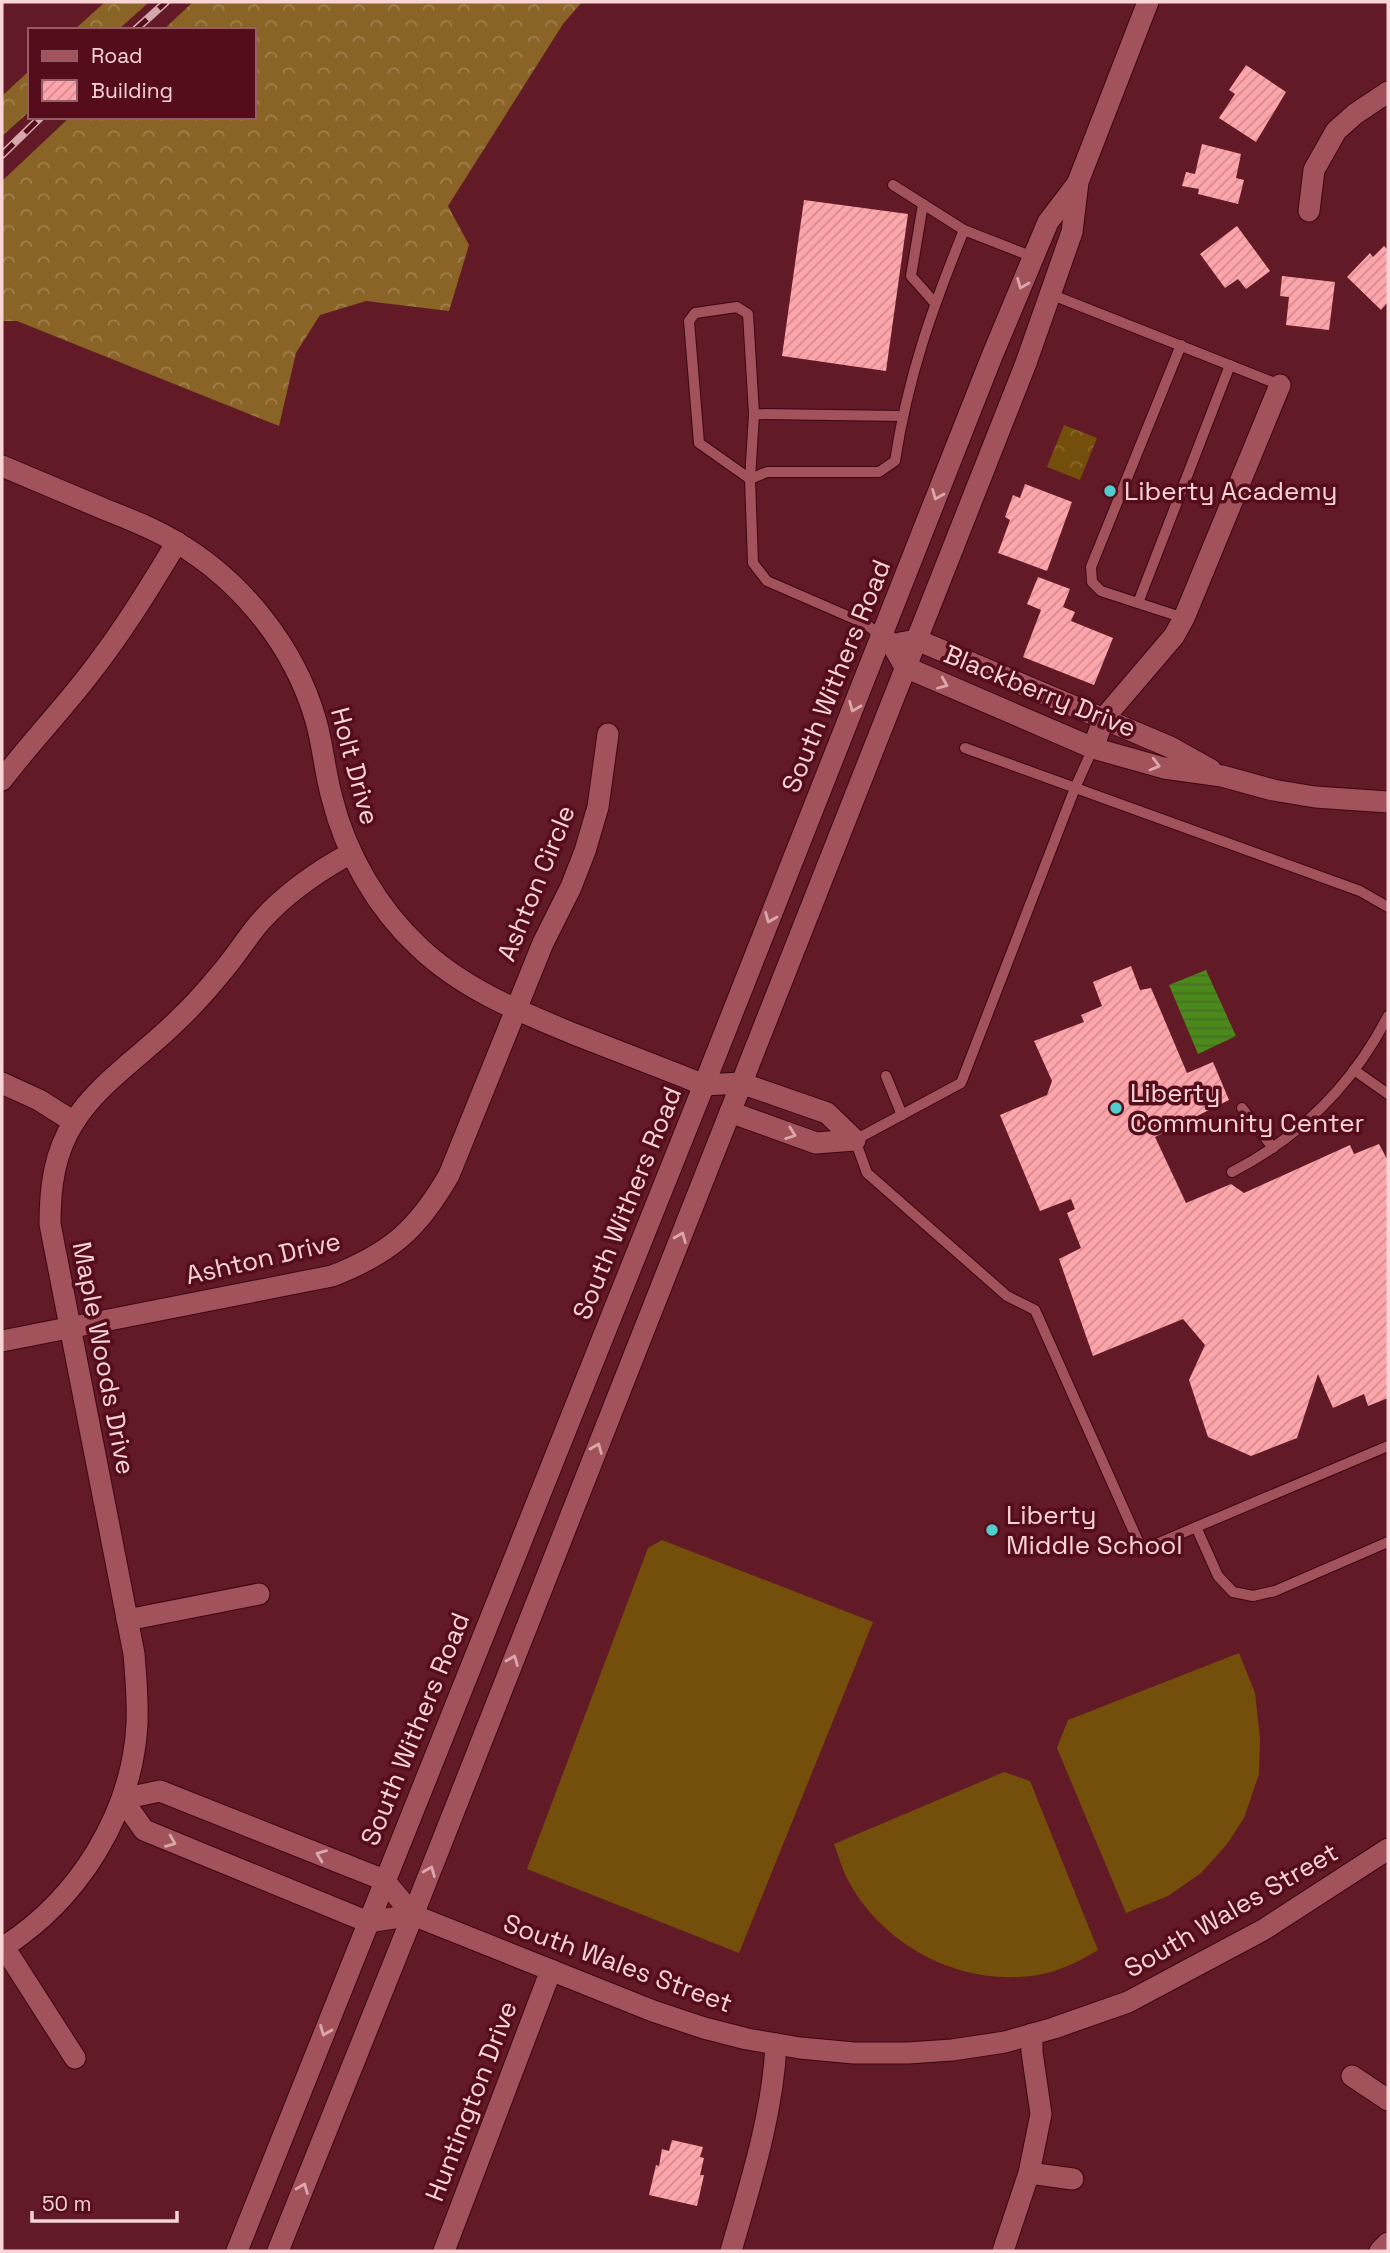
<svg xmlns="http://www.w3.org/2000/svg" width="1390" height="2253" font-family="'Space Grotesk',sans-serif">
<defs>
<pattern id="forest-crowns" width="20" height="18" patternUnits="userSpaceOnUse" patternTransform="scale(1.75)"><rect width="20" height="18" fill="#8a6326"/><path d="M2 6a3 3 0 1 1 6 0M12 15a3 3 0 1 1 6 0" fill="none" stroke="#a1804f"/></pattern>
<pattern id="park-crowns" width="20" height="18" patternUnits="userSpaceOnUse" patternTransform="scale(1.75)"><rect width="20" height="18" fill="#744f0b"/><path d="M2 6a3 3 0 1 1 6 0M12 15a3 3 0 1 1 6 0" fill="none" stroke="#89672e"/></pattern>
<pattern id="water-rules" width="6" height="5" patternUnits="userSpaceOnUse" patternTransform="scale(1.75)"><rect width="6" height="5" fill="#4a891a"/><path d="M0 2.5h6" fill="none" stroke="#4a6f27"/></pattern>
<pattern id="building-hatch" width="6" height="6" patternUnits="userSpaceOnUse" patternTransform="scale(1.75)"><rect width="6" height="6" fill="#fda5ab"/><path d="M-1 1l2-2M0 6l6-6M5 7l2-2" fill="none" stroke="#d08c90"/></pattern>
</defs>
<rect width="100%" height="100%" fill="#621a26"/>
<g fill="#744f0b">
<path d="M662 1540 873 1622 739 1953 527 1869 648 1548Z"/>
<path d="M1239 1653 1255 1693 1260 1738 1259 1774 1244 1818 1227 1844 1201 1873 1168 1896 1126 1913 1057 1748 1068 1720Z"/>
<path d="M1004 1772 1030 1781 1098 1950C1080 1961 1060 1971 1038 1975 964 1987 887 1949 850 1884 843 1872 839 1857 834 1844Z"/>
</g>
<g fill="url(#forest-crowns)">
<path d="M105 2H149L118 30H74Z"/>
<path d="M193 2H582L563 24 448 206 469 245 449 311 366 301 320 315 296 353 279 426 17 321H2V181L70 117H254V30H163Z"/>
<path d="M30 70V111L2 136V96Z"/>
</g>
<path fill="url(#park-crowns)" d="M1064 425 1097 438 1080 480 1047 467Z"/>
<path fill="url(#water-rules)" d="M1206 970 1236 1036 1198 1054 1169 985Z"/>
<g fill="url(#building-hatch)">
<path d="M1246 65 1286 92 1256 142 1219 118 1235 94 1229 90Z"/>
<path d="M1202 144 1241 154 1236 178 1244 180 1238 204 1198 194 1199 189 1182 186 1186 172 1195 174Z"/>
<path d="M804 200 908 214 886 371 782 356Z"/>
<path d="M1237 226 1270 271 1246 289 1238 279 1225 288 1200 254Z"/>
<path d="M1384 246 1388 250V302L1381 310 1347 277 1370 253 1373 257Z"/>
<path d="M1282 276 1335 282 1329 330 1286 325 1289 297 1280 296Z"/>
<path d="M1025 484 1072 502 1047 571 998 553 1010 520 1005 517 1013 495 1020 498Z"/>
<path d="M1038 577 1070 589 1063 607 1075 612 1071 621 1113 638 1094 685 1023 657 1041 610 1027 604Z"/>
<path d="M1131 966 1140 990 1151 988 1187 1073 1213 1062 1229 1100 1155 1137 1186 1203 1231 1184 1244 1193 1350 1145 1354 1154 1379 1144 1388 1161V1398L1368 1406 1364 1394 1333 1408 1318 1374 1297 1438 1251 1456 1208 1437 1189 1380 1205 1345 1183 1319 1093 1356 1059 1259 1081 1248 1067 1213 1075 1209 1071 1199 1040 1211 1000 1115 1047 1095 1052 1081 1034 1041 1084 1022 1081 1015 1102 1006 1093 982Z"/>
<path d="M672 2140 703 2147 700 2157 704 2158 700 2175H704L697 2206 649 2195 656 2165 659 2166 662 2149 669 2151Z"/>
</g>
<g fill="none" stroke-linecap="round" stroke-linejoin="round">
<g stroke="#3d0712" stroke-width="12">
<g id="service">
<path d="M893 185 964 230"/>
<path d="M923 204 911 276 934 302"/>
<path d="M1050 294 1280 385"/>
<path d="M1181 345 1091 567 1092 582 1101 591 1184 618"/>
<path d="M750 479 699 443 689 321 695 313 737 307 748 314 754 414 902 416"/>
<path d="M750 479 754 414"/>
<path d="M1138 603 1230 365"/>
<path d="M881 636 866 624 767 581 753 563 750 479 767 472H879L895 461C908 376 932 309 964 230L1033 257"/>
<path d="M965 748 1360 891 1388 907"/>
<path d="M1093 748 1075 788 961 1083 855 1140 867 1173 1007 1296 1035 1310 1142 1550 1388 1446"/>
<path d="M1354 1070 1388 1094"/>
<path d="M886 1076 902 1115"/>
<path d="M1242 1108 1273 1148"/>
<path d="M1232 1172C1300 1137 1353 1084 1388 1016"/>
<path d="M1196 1527 1218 1576 1233 1592 1253 1596 1275 1591 1388 1542"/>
</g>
</g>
<g stroke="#3d0712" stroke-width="23">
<g id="minor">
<path d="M1309 211 1314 170 1336 131 1355 114 1388 92"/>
<path d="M881 636 892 644 905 667 1093 748 1164 768 1222 776 1273 790 1315 797 1388 802"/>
<path d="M900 643 917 640 1170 747 1211 770"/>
<path d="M1093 748 1104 718 1174 636 1184 618 1280 385"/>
<path d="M2 780C30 743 63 709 91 672 123 631 150 587 177 542"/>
<path d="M2 1083 39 1100 74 1122"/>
<path d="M741 1083 827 1113 855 1140"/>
<path d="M730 1112 816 1143 855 1140"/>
<path d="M2 1341 332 1276C391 1253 418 1229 449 1175L543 943 571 887 585 851 598 807 608 734"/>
<path d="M127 1620 259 1594"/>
<path d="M368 1922 144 1830 122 1799 160 1791 384 1880"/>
<path d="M4 1947 75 2058"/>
<path d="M2 1948C78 1900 132 1815 137 1724 138 1700 136 1677 134 1654L50 1224C50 1188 54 1153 74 1122 99 1082 147 1052 180 1018 198 1001 214 982 230 962 241 948 250 933 262 920 288 891 318 871 351 853"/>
<path d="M1352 2076 1388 2100"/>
<path d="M1029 2173 1073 2179"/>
<path d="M444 2251 551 1970"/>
<path d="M731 2251C750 2185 773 2114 776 2044"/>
<path d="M1003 2251 1029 2173 1041 2114 1032 2052V2034"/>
<path d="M1380 2251 1388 2243"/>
</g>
</g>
<g stroke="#3d0712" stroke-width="23">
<g id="tertiary">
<path d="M2 466C36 480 70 495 104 509 129 519 153 528 176 542 242 581 295 647 316 721 323 746 325 773 332 798 346 854 377 908 419 947 463 989 518 1011 574 1034 610 1048 646 1062 682 1076L704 1085 741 1083"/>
<path d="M384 1880 413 1915 653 2011 704 2028 747 2039 800 2048 854 2053H908L952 2050 1005 2042 1054 2028 1128 2002 1263 1930 1388 1849"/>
<path d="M368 1922 413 1915"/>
</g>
</g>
<g stroke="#3d0712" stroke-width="23">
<g id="secondary">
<path d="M237 2251 704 1085 992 356 1048 222 1077 184"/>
<path d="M278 2251 413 1915 1026 363 1072 232 1078 182 1148 2"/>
</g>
</g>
<use href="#service" stroke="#a1525a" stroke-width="10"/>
<use href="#minor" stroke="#a1525a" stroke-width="21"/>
<use href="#tertiary" stroke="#a1525a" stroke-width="21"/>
<use href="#secondary" stroke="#a1525a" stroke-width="21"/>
<g stroke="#d5a7ac" stroke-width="8">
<g id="rail">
<path d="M135 30 166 2"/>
<path d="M2 155 41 117"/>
</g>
</g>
<use href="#rail" stroke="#550d1c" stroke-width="5" stroke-dasharray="16" stroke-linecap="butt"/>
</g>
<defs><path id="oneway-chevron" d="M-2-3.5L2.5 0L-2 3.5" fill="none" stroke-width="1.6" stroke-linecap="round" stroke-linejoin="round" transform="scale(1.75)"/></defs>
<g stroke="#dba7ab">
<use href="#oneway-chevron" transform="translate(1022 284) rotate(112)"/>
<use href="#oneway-chevron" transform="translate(937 495) rotate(112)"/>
<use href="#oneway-chevron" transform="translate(943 684) rotate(23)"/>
<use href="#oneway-chevron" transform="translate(854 707) rotate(112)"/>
<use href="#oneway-chevron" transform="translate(1155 765) rotate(15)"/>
<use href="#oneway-chevron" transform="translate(770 918) rotate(112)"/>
<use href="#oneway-chevron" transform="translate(791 1134) rotate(20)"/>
<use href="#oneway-chevron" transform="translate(681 1237) rotate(-68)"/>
<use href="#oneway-chevron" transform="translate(597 1448) rotate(-68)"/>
<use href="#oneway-chevron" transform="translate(513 1660) rotate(-68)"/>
<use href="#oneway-chevron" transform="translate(171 1842) rotate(22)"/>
<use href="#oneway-chevron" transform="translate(321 1855) rotate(-158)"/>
<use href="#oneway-chevron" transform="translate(430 1871) rotate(-68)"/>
<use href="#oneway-chevron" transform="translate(325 2031) rotate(112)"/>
<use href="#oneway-chevron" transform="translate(303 2188) rotate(-68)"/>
</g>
<g fill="#52cdcd" stroke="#550d1c" stroke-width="2.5">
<circle cx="1110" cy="491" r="7"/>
<circle cx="1116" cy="1108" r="7"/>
<circle cx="992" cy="1530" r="7"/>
</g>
<g text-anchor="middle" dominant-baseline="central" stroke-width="7" stroke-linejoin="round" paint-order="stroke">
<g font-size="26" fill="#fad5d7" stroke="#550d1c" text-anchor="start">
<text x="1124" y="491">Liberty Academy</text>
<text x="1130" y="1093">Liberty<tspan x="1130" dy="30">Community Center</tspan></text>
<text x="1006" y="1515">Liberty<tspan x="1006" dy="30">Middle School</tspan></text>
</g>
<g font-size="26" fill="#fad5d7" stroke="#550d1c">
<text transform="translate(836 676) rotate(-68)">South Withers Road</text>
<text transform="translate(1040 691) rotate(22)">Blackberry Drive</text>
<text transform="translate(355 766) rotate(75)">Holt Drive</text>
<text transform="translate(536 883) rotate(-68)">Ashton Circle</text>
<text transform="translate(627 1203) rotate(-68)">South Withers Road</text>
<text transform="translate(263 1258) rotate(-13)">Ashton Drive</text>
<text transform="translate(104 1358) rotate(79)">Maple Woods Drive</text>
<text transform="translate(415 1729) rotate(-68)">South Withers Road</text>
<text transform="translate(1231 1910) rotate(-30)">South Wales Street</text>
<text transform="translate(618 1963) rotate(20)">South Wales Street</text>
<text transform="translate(471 2101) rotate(-69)">Huntington Drive</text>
</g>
</g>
<rect width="1390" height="2253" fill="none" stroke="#fad5d7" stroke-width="7"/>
<rect x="28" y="28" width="228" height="91" fill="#550d1c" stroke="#975d67" stroke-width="2"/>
<rect x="42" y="51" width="35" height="10" fill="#a1525a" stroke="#975d67" stroke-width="2"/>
<text x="91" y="63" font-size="21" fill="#fad5d7">Road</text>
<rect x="42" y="80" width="35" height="21" fill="url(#building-hatch)" stroke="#975d67" stroke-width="2"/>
<text x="91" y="98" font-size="21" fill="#fad5d7">Building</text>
<path d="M32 2211v10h145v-10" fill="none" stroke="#fad5d7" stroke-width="3.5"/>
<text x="42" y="2211" font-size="21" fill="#fad5d7" stroke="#550d1c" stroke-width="5" paint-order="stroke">50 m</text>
</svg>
